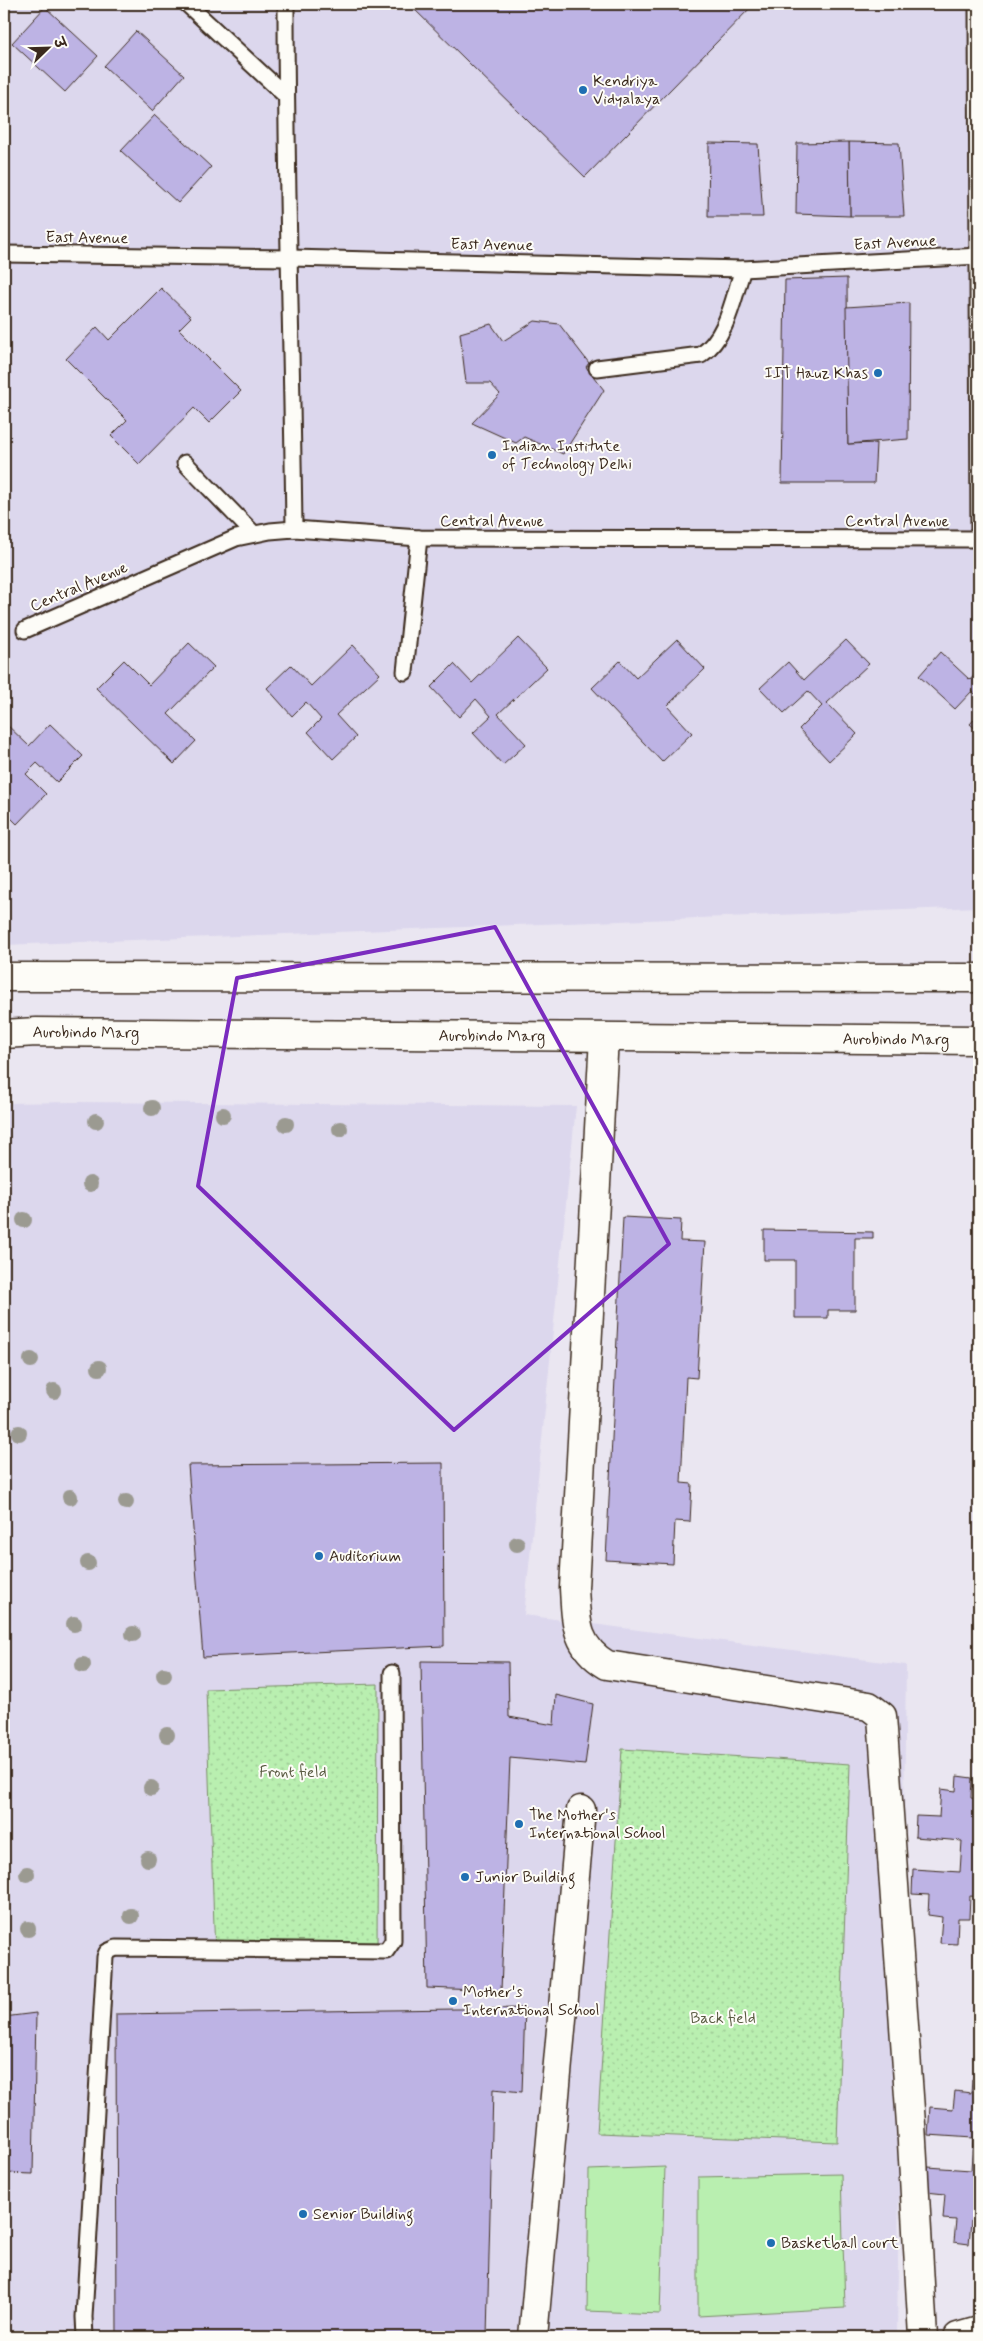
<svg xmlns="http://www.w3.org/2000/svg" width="983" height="2341" font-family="Mynerve,'Playpen Sans Deva',sans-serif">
<defs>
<pattern id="park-dots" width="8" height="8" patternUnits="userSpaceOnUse" patternTransform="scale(1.25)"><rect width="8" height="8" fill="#b9efb0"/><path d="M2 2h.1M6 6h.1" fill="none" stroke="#a0cd97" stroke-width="1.8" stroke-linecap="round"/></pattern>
</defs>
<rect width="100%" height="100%" fill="#eae6f1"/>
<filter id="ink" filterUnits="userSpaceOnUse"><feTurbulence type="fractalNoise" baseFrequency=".02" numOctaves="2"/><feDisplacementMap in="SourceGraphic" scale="10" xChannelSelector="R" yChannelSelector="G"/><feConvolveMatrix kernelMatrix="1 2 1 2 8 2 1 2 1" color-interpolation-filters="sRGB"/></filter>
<g filter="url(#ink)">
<g fill="#dcd7ed">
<path d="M4 4H979V907L4 945Z"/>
<path d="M73 1102 576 1106 524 1615 906 1665 897 2337H4V1103Z"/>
</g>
<g fill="#b9efb0" stroke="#7a8c67">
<path d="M665 2167 660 2314 587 2311 589 2170Z"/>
<path d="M841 2174 845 2308 698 2316V2177Z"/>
</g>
<g fill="url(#park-dots)" stroke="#7a8c67">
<path d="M378 1684 377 1955 215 1956 206 1689Z"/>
<path d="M622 1749 850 1764 837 2142 597 2133Z"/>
</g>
<g fill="#bdb3e4" stroke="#3b2a1e">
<path d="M409 4H754L585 177Z"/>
<path d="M45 7 98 56 65 92 12 43Z"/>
<path d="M136 31 184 75 152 111 104 66Z"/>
<path d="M155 115 211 167 178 203 121 151Z"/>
<path d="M849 142 899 143 904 216H850Z"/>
<path d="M849 142 850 216 796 214 797 143Z"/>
<path d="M709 143 758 144 763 217H708Z"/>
<path d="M847 278 848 444 876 443 874 483H782L785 280Z"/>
<path d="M161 288 191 317 179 329 241 391 209 423 194 408 139 464 111 436 127 420 66 359 97 327 109 340Z"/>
<path d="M909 303 908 439 848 444 846 307Z"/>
<path d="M535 321 559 324 589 363 586 367 604 390 563 454 524 437 516 443 472 423 500 394 490 383H466L460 333 491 324 503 341Z"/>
<path d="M518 638 547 668 498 714 526 744 503 765 473 733 491 716 476 699 459 717 431 687 454 664 472 683Z"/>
<path d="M677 639 705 669 667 706 692 733 662 762 592 688 620 661 636 678Z"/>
<path d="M846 640 869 664 827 703 857 734 829 761 799 729 822 706 808 691 784 713 760 688 788 662 804 680Z"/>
<path d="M189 643 214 667 168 714 196 741 174 764 96 688 124 660 149 685Z"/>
<path d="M353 645 380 674 336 715 356 737 333 759 308 732 321 719 306 702 292 716 267 688 291 665 311 686Z"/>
<path d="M940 652 970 680 979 670V698L972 691 955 709 919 676Z"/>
<path d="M979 714V732L970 724Z"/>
<path d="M4 722 29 746 50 724 83 756 57 782 37 763 26 774 46 794 17 824 4 811V771L7 767 4 765Z"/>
<path d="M623 1217 681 1220 680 1241 705 1242 697 1378 686 1377 681 1483 692 1484 690 1522 675 1521 673 1564 606 1560Z"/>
<path d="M764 1230 873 1232V1238H855V1310H828V1318H795V1260H764Z"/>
<path d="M443 1463 444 1646 203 1657 188 1465Z"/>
<path d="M421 1661 508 1662 509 1717 554 1725 556 1695 593 1704 585 1765 510 1758 501 1991 427 1988Z"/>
<path d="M957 1776 972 1778 971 1798 979 1799V1897L970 1896 969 1918H958L957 1944 940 1943 942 1917 928 1915 929 1895 912 1894 913 1869 960 1872 962 1841 915 1837 916 1816 939 1817 941 1789 956 1791Z"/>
<path d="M525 2008 522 2092 493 2089 487 2337H117L116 2014Z"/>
<path d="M36 2013 33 2174 4 2173V2017Z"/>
<path d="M972 2079 979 2080V2222L971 2221 969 2244 954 2242 956 2220 943 2219 945 2194 926 2192 928 2167 971 2170 973 2138 928 2135 930 2107 953 2109 955 2091 971 2093Z"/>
</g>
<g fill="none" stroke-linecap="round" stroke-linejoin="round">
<g stroke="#3b2a1e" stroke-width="19">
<g id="lane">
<path d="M187 4 286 96"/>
<path d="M286 4C286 179 292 354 294 529"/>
<path d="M977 4 979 539"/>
<path d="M4 254 291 258 743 269 979 256"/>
<path d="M597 368 701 355C728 336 733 298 743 269"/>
<path d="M185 463 254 534"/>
<path d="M25 630 236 538 270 531 294 529 419 538 979 539"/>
<path d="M405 672 419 538"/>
<path d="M85 2337 84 2317 105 1957 107 1952 116 1948 386 1951 393 1941 392 1673"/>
</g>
</g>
<g stroke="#3b2a1e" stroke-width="31">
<g id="street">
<path d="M604 1037 574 1588C576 1621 575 1646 607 1665L869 1706 882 1716 911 2124 923 2337"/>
<path d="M533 2337 581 1810"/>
<path d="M958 2337 979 2331"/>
</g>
</g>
<g stroke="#3b2a1e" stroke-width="31">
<g id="highway">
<path d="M4 977 979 978"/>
<path id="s1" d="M4 1034 36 1032 979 1040"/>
</g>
</g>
<use href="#lane" stroke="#fdfcf7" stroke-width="15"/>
<use href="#street" stroke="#fdfcf7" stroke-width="28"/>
<use href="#highway" stroke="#fdfcf7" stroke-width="28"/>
</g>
<g fill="#9b9a91">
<circle cx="152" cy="1108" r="8"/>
<circle cx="223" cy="1115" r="8"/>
<circle cx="96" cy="1121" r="8"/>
<circle cx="286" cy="1124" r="8"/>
<circle cx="340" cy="1129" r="8"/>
<circle cx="90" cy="1184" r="8"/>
<circle cx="24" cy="1220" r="8"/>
<circle cx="31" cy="1360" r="8"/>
<circle cx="99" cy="1368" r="8"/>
<circle cx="54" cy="1391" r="8"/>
<circle cx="19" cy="1433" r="8"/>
<circle cx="70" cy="1497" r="8"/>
<circle cx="126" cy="1502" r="8"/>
<circle cx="517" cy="1544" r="8"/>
<circle cx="88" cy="1563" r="8"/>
<circle cx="74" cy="1624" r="8"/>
<circle cx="133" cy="1634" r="8"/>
<circle cx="83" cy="1665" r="8"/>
<circle cx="164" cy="1675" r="8"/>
<circle cx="167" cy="1735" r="8"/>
<circle cx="151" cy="1788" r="8"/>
<circle cx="148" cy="1859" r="8"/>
<circle cx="27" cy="1874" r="8"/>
<circle cx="131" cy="1916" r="8"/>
<circle cx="28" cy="1929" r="8"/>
</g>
</g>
<path fill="none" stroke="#7b2cbf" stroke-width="4" stroke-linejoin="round" d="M495 927 669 1244 454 1430 198 1186 237 978Z"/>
<g fill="#1f6fb2" stroke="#fdfcf7" stroke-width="2">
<circle cx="583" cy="90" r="5"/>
<circle cx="878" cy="373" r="5"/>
<circle cx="492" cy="455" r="5"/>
<circle cx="319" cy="1556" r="5"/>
<circle cx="519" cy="1824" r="5"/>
<circle cx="465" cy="1877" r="5"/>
<circle cx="453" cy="2001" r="5"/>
<circle cx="303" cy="2214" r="5"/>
<circle cx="771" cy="2243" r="5"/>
</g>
<g text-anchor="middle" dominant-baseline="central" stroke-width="4" stroke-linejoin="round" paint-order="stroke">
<g font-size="16" fill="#3b2a1e" stroke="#fdfcf7" text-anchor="start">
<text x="593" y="81">Kendriya<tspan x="593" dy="18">Vidyalaya</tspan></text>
<text x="868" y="373" text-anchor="end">IIT Hauz Khas</text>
<text x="502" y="446">Indian Institute<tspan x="502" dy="18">of Technology Delhi</tspan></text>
<text x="329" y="1556">Auditorium</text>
<text x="529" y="1815">The Mother's<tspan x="529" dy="18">International School</tspan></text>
<text x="475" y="1877">Junior Building</text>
<text x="463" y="1992">Mother's<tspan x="463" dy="18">International School</tspan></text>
<text x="313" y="2214">Senior Building</text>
<text x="781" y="2243">Basketball court</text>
</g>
<g font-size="16" fill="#3b2a1e" stroke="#fdfcf7">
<text transform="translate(87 238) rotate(1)">East Avenue</text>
<text transform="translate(895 243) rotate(-3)">East Avenue</text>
<text transform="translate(492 245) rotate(1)">East Avenue</text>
<text x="492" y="521">Central Avenue</text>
<text x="897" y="521">Central Avenue</text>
<text transform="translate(79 587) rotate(-23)">Central Avenue</text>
<text stroke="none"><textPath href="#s1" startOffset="82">Aurobindo Marg</textPath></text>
<text stroke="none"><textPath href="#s1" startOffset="488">Aurobindo Marg</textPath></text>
<text stroke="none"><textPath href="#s1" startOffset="892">Aurobindo Marg</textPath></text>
</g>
<g font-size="16" fill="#5a5b42" stroke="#fdfcf7">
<text x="293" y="1772">Front field</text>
<text x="723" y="2018">Back field</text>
</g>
</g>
<rect width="983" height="2341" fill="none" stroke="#fdfcf7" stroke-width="20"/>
<rect x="10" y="10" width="963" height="2321" fill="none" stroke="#3b2a1e" stroke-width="2" filter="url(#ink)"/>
<g transform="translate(48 48) rotate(67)" stroke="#fdfcf7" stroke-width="4" paint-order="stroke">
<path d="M0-4L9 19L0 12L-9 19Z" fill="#3b2a1e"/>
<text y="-8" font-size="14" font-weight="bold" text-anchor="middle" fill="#3b2a1e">उ</text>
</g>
</svg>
